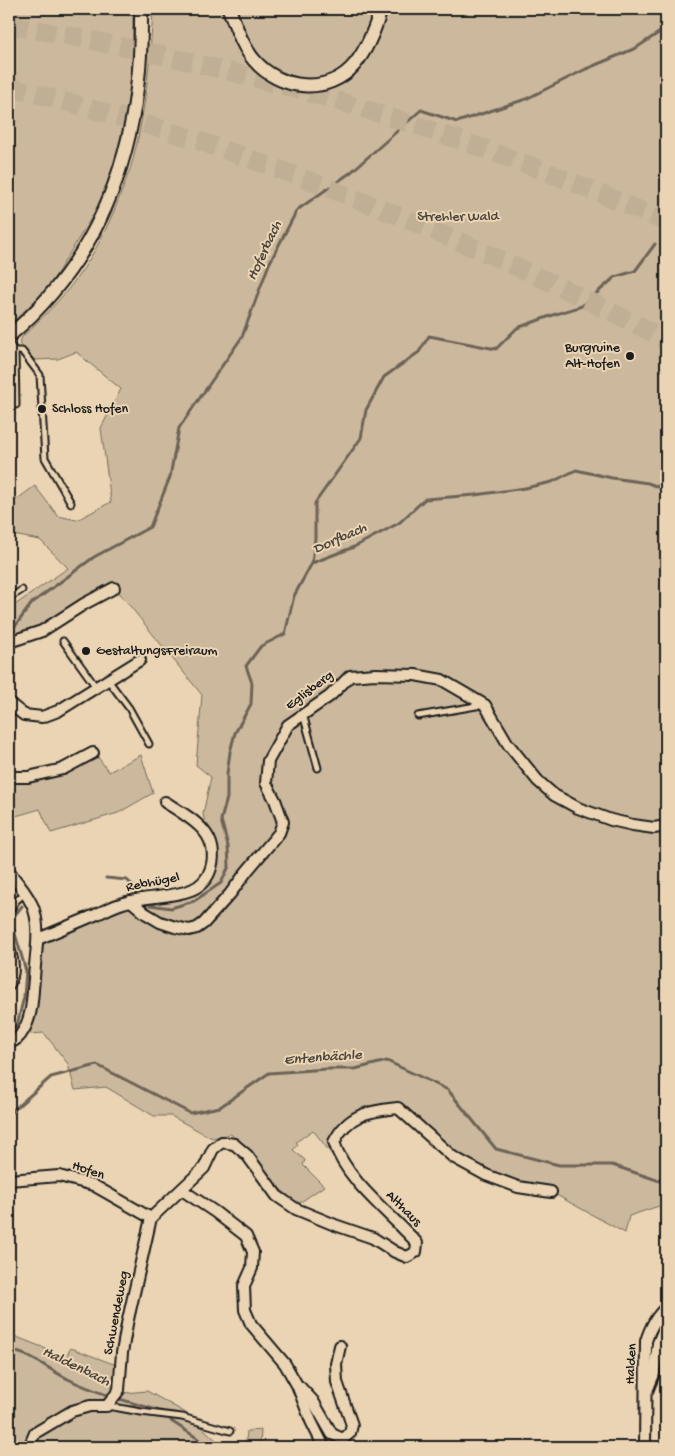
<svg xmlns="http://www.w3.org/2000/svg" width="675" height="1456" font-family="'Gochi Hand',sans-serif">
<rect width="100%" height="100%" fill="#ead4b3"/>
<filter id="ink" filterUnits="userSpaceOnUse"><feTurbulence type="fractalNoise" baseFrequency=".02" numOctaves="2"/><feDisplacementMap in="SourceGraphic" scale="10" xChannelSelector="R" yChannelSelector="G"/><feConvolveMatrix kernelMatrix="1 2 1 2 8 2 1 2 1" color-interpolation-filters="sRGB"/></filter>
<g filter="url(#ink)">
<g fill="#ccb99d" stroke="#746a5c">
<path d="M9 9H133V83L123 138 106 194 48 288 9 326Z"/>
<path d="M153 9H666V1200L665 1204 629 1216 625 1233 551 1192 518 1187 453 1157 398 1108 378 1110 339 1132 336 1160 313 1130 296 1142 298 1144 293 1150 305 1160 303 1165 324 1186 298 1204 278 1187 231 1134 212 1138 171 1116H154L106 1087 75 1090 68 1064 44 1033 30 1034 40 943 131 901 174 894 209 875V838L203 814 211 777 196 765 202 695 113 585 41 629 9 640V609L68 568 40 540 13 535 9 527V505L35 486 58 516 77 520 111 502 101 428 121 389 76 352 58 359 35 360 19 344 22 337C41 319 61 300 76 279 97 251 111 220 123 188 126 178 131 169 133 159 146 110 150 59 153 9Z"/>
<path d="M141 755 153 793 118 813 51 833 40 809 9 818V779L59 775 97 756 109 772Z"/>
<path d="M9 1334 42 1347 63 1361 71 1348 116 1365 113 1394 147 1391 186 1413 216 1440 235 1447H9Z"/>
<path d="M261 1430 260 1447H238L246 1440 247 1431Z"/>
</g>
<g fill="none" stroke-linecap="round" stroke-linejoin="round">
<g stroke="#6c6357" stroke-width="3">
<path d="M312 563 315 538V503L361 438 366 410 384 377 419 352 429 336 496 349 517 328 556 314 582 306 615 277 635 271 655 244"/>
<path d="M9 629 16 625 32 603 94 557 150 527 170 477 179 428 242 337 269 264 297 210 350 173 421 110 457 122 526 99 586 69 636 48 666 28"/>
<path d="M106 878 127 880 143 895"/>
<path d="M147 901 150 905 171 908 194 901 221 883 229 866 228 846 221 820 227 798V774L230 752 235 733 251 704 252 683 246 666 261 646 285 634 294 596 312 563 354 547 399 523 425 499 475 495 525 488 552 482 576 470 612 478 648 483 666 490"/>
<path d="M9 1031 17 1025 24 997 26 971 11 920 22 906"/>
<path d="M9 1114 51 1077 97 1065 190 1113 220 1107 269 1073 327 1069H355L387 1061 448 1090 496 1149 559 1165H612L666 1183"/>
<path d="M9 1350C31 1354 48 1369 68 1379 98 1394 131 1402 163 1412"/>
<path d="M171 1421 197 1438 207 1447"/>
</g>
<g stroke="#c1af95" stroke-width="19" stroke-dasharray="19 9" stroke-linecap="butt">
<path d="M9 25C235 64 457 128 666 222"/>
<path d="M9 87C74 104 140 121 205 143 363 198 518 262 666 340"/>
</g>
<g stroke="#1c1c1c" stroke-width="9">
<g id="service">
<path d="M9 344 15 351H22L40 375 45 458 71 503"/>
<path d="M15 351 16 405"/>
<path d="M9 598 22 590"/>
<path d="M63 641 96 687"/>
<path d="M108 680 129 708 149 744"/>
<path d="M303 714 318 768"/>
<path d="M418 716 482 705"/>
<path d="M9 912 16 901 25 893"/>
<path d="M9 940C15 957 20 973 9 989"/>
<path d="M108 1406 141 1412 182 1417 230 1431"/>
</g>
</g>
<g stroke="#1c1c1c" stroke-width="14">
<g id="minor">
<path d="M9 642 42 631 84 604 114 588"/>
<path d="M9 703 24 715 42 717 58 711 140 660"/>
<path d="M9 777H28L63 769 93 753"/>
<path d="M9 871C17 883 30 896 34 910 41 932 35 956 34 979 32 997 33 1015 23 1031 20 1037 15 1041 9 1043"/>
<path d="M131 901 145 913 160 922 175 927 189 930 197 928 204 923 230 894 247 871 279 833 283 822 275 800 266 783 268 761 288 725 330 696 350 676 375 674 415 675 442 680 485 705 508 744 538 781 554 795 578 808 611 820 633 825 654 828 666 826"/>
<path d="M38 939C57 931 76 923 95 915 104 911 113 906 123 903 145 896 170 898 191 890 201 886 208 878 211 868 221 833 190 818 165 802"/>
<path d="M9 1180 59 1176 93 1185 151 1218"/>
<path d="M182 1190 215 1212 246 1236 253 1252 252 1268 244 1286 245 1310 251 1324 285 1364 297 1385 311 1421 324 1447"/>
<path d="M300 1387 313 1401 332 1434 343 1439 350 1433 352 1425 337 1382 336 1364 340 1346"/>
<path d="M647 1391 654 1374 658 1343 666 1324"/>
<path d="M29 1447 35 1433 72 1411 90 1406H107L119 1390 122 1353 127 1324 151 1218 204 1168 213 1149 222 1142 234 1144 247 1155 277 1196 296 1209 335 1225 373 1238 395 1252 407 1257 416 1252 417 1243C390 1213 346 1181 334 1142 348 1114 369 1111 398 1108L453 1157 486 1175 518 1187 551 1192"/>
<path d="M645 1447 646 1341C650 1328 656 1316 666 1308"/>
</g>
</g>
<g stroke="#1c1c1c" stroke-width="16">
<g id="tertiary">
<path d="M229 9C236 26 242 46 254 60 279 90 329 96 355 64 368 48 375 29 381 9"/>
<path d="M9 336C108 252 143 135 141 9"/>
</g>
</g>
<use href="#service" stroke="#ead4b3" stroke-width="5"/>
<use href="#minor" stroke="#ead4b3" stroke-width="10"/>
<use href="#tertiary" stroke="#ead4b3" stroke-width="12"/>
</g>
</g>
<g fill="#1c1c1c" stroke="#ead4b3" stroke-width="2">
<circle cx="630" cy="356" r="5"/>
<circle cx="42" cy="409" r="5"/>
<circle cx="86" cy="651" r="5"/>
</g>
<g text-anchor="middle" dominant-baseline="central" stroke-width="4" stroke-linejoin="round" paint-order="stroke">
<g font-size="14" fill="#48433c" stroke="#ead4b3">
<text x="458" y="217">Strehler Wald</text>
</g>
<g font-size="14" fill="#1c1c1c" stroke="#ead4b3" text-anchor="start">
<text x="620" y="348" text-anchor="end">Burgruine<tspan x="620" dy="16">Alt-Hofen</tspan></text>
<text x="52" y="409">Schloss Hofen</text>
<text x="96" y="651">GestaltungsFreiraum</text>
</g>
<g font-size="14" fill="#1c1c1c" stroke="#ead4b3">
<text transform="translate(310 691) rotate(-37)">Eglisberg</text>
<text transform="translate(153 883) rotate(-11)">Rebhügel</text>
<text transform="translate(88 1171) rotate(19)">Hofen</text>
<text transform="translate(403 1209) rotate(45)">Althaus</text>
<text transform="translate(117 1313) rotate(-79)">Schwendeweg</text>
<text transform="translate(632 1364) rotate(-87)">Halden</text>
</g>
<g font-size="15" font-style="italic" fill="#4b453e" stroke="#ead4b3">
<text transform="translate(265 251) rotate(-65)">Hoferbach</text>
<text transform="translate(340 539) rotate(-24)">Dorfbach</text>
<text transform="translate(323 1058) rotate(-4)">Entenbächle</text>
<text transform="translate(76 1367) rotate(26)">Haldenbach</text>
</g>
</g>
<rect width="675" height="1456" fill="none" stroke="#ead4b3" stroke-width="30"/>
<rect x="15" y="15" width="645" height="1426" fill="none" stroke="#1c1c1c" stroke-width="2" filter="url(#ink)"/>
</svg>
